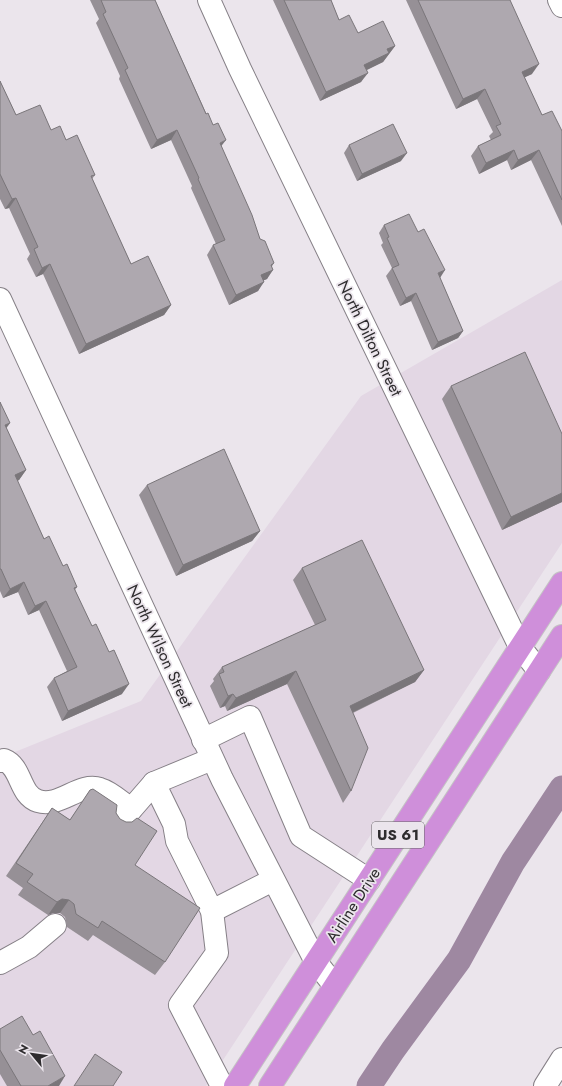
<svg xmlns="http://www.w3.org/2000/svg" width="562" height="1086" font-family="Jost,sans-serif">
<rect width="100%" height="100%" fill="#ebe5ec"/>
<path fill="#e3d7e4" d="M562 280V543L206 1086H0V758L141 701 361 396Z"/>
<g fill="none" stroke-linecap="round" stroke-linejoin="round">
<path stroke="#9e88a1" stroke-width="25" d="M369 1086 393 1050 459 960 513 862 562 788"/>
<g stroke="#868087" stroke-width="24">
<g id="minor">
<path d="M209 0 240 69 520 647 539 671"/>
<path d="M559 0 562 6"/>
<path d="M0 299 222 779 316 962 334 985"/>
<path d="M203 740 250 717 301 836 369 880"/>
<path d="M0 761 4 760C22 767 19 795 38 801 60 808 79 782 100 789 111 792 122 803 131 809"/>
<path d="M154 783 174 824 177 841 212 911 217 953 180 1005 222 1086"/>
<path d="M121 821 154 783 212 759"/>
<path d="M212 911 273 880"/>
<path d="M0 963 29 947 55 925"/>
<path d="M545 1086 562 1059"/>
</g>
</g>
<g stroke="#c4c4c4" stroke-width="24">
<g id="highway">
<path d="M235 1086 562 583"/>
<path d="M270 1086 562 636"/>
</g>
</g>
<use href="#minor" stroke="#fff" stroke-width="22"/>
<use href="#highway" stroke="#cf8fda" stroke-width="22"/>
</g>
<g fill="#969096">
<path d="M90 0H155L221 146 260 239 272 267 267 279 264 280 258 291 229 305 207 255 213 245 216 244 191 188 192 186 171 140 151 149 119 79 120 76 96 23 99 19Z"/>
<path d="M273 0H331L339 20 358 33 395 46 383 62 367 70 361 82 320 101Z"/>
<path d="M406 0H510L532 74 524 77 542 115 562 131V226L531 160 511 170 507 160 479 174 471 156 478 146 491 140 489 136 493 132 477 99 456 109Z"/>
<path d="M0 81 16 115 51 130 66 140 95 175 92 179 131 264 171 305 164 315 79 354 43 274 36 277 27 259 30 254 9 208 5 209 0 199Z"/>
<path d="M349 145 401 161 357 181 344 153Z"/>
<path d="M384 225 440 278 463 331 458 338 432 350 411 301 400 306 386 276 392 268 381 245 383 243 379 233Z"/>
<path d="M451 386 562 434V502L502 530 442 399Z"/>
<path d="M0 402 6 428 26 470 19 480 17 481 44 539 77 587 75 590 122 694 62 721 47 687 54 678 67 671 39 610 28 615 18 592 3 598 0 591Z"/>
<path d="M147 485 260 531 252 541 176 576 139 495Z"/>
<path d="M302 568 424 670 415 682 353 713 351 791 343 803 287 684 227 711 225 706 220 708 210 686 214 681 213 679 222 667 315 625 293 580Z"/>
<path d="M90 790 116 813 135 865 165 962 155 975 93 935 88 941 67 927 65 917 60 913H53L48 915 18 895 23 888 6 876 52 808 70 820Z"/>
<path d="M0 1029 59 1086H7L0 1074Z"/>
</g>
<g fill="#7a767a">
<path d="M395 46 383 62 358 74 364 65 387 49Z"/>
<path d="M539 64 532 74 515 82 522 72Z"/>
<path d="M368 73 361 82 320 101 326 92Z"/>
<path d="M485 89 477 99 456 109 463 99Z"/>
<path d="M177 130 171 140 151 149 157 140Z"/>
<path d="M226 140 219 149 220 143Z"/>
<path d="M514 150 507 160 479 174 486 163Z"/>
<path d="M539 150 531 160 511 170 518 160Z"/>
<path d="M407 153 401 161 357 181 362 174Z"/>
<path d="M16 198 9 208 5 209 12 199Z"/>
<path d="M274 263 268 272 273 270 267 279 255 284 261 275 271 265Z"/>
<path d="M50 264 43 274 36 277 42 268Z"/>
<path d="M445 270 440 278 438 273Z"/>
<path d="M264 282 258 291 229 305 236 295Z"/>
<path d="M416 293 411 301 400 306 406 298Z"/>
<path d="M171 305 164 315 79 354 86 344Z"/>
<path d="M463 331 458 338 432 350 438 342Z"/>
<path d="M10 423 3 433 5 425Z"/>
<path d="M26 470 19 480 8 485 15 475Z"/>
<path d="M562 493V502L502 530 511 517Z"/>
<path d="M260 531 252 541 176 576 183 565Z"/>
<path d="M24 582 18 592 3 598 10 589Z"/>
<path d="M46 601 39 610 28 615 35 606Z"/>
<path d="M424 670 415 682 341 718 350 706Z"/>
<path d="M296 671 287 684 227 711 236 698Z"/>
<path d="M129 684 122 694 62 721 68 711Z"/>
<path d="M233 694 225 706 220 708 228 696Z"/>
<path d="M62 899 69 900 60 913H53L48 915 57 902Z"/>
<path d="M65 1076 59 1086H48Z"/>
</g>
<g fill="#aea8af" stroke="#7a767a">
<path d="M101 0H155L206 114 208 113 213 125 218 123 226 140 220 143 252 215 260 239 265 241 274 263 271 265 273 270 261 275 264 282 236 295 213 245 225 240 198 179 199 178 177 130 157 140 125 70 128 68 103 14 106 12Z"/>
<path d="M284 0H331L339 20 349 15 358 33 383 21 395 46 387 49 389 53 364 65 368 73 326 92Z"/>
<path d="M418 0H510L539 64 522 72 542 115 552 111 562 131V200L539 150 518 160 514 150 486 163 478 146 501 135 496 126 501 124 485 89 463 99Z"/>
<path d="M0 81 16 115 40 105 51 130 60 126 66 140 77 135 95 175 91 176 131 264 148 256 171 305 86 344 50 264 42 268 34 249 38 247 16 198 12 199 0 174Z"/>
<path d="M393 124 407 153 362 174 349 145Z"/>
<path d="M409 214 418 232 424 229 445 270 438 273 463 331 438 342 416 293 406 298 392 268 399 265 387 238 389 237 384 225Z"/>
<path d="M525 352 562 434V493L511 517 451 386Z"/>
<path d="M0 402 10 423 5 425 26 470 15 475 44 539 49 536 63 566 67 564 77 587 74 588 92 626 96 624 109 652 114 650 129 684 68 711 54 678 77 667 46 601 35 606 24 582 10 589 1 569H0Z"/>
<path d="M224 449 260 531 183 565 147 485Z"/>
<path d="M362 540 424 670 350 706 368 748 351 791 296 671 236 698 233 694 228 696 219 674 224 672 222 667 326 620 302 568Z"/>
<path d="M93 789 117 805 116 813 120 819 126 822H132L137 818 157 831 135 865 200 908 165 962 102 921 98 928 76 914 74 904 69 900 62 899 57 902 27 882 33 874 16 863 52 808 70 820 90 790Z"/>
<path d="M22 1016 33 1035 40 1031 65 1076 48 1086H21L0 1050V1029Z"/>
<path d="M95 1054 122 1072 113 1086H74Z"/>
</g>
<g text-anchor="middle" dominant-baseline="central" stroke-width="3.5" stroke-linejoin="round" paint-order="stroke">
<rect fill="#ebe5ec" stroke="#676467" stroke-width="1" x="372" y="822" width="52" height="26" rx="3"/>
<g font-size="15" font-weight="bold" fill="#2e2c2e">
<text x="398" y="835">US 61</text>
</g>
<g font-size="16" fill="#2e2c2e" stroke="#ebe5ec">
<text transform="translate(370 338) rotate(64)">North Dilton Street</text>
<text transform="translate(160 646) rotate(65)">North Wilson Street</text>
<text transform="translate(353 905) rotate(-57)">Airline Drive</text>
</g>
</g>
<g transform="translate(32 1054) rotate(299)" stroke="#ebe5ec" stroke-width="3" paint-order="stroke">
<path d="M0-3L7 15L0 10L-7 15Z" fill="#2e2c2e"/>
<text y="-6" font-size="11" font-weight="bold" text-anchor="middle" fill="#2e2c2e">N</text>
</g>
</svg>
